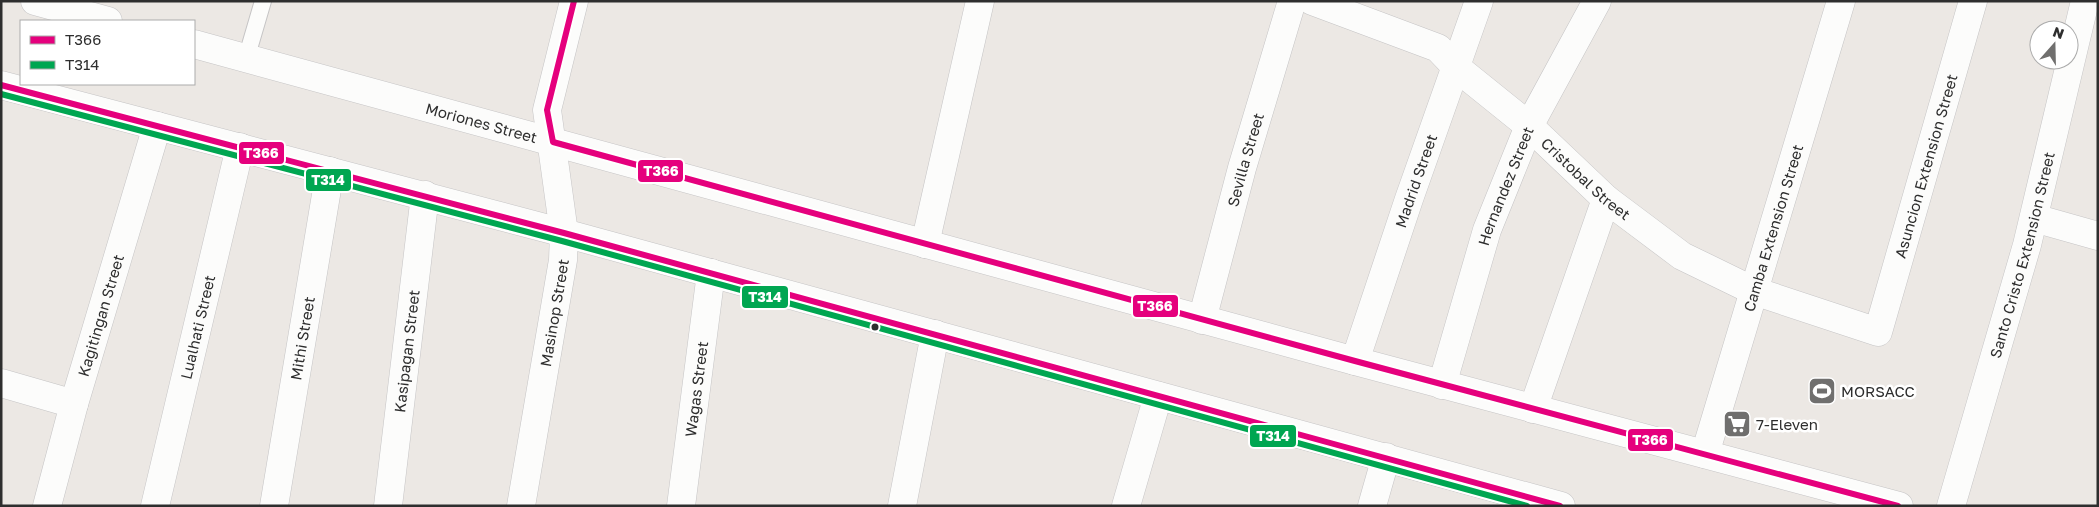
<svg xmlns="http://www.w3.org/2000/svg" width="2099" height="507" font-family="'Golos Text',sans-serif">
<rect width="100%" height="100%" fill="#ece8e4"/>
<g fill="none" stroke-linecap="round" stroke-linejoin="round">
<g stroke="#c5c4c5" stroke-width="18">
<path id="lane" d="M246 59 263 1"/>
</g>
<g stroke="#c5c4c5" stroke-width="29">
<g id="street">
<path id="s1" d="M1312 1 1438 48 1457 68 1529 126 1606 199 1682 256 1754 291 1878 332 1973 1"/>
<path d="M2034 218 2098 236"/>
<path d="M925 244 980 1"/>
<path id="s2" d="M1202 320 1242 168 1292 1"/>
<path id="s3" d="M1355 361 1409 199 1479 1"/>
<path d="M1 383 74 404"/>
<path id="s4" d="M1442 385 1487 230 1529 126 1597 1"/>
<path d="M1533 409 1606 199"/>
<path id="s5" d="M1705 454 1841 1"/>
<path id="s6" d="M47 506 74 404 157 126"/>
<path id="s7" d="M155 506 240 147"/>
<path id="s8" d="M274 506 330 171"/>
<path id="s9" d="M388 506 425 195"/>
<path id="s10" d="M521 506 563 260 564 233"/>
<path id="s11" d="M681 506 711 273"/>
<path d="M902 506 935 334"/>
<path d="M1126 506 1158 396"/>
<path d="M1372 506 1386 457"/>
<path id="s12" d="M1951 506 2027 245 2085 1"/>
</g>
</g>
<g stroke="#c5c4c5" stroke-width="29">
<g id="secondary">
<path d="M35 1 108 21"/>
<path id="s13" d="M194 44 1355 361 1899 506"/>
<path d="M1 85 564 233 1561 506"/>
<path d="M564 233 547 110 574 1"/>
</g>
</g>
<use href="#lane" stroke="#fcfcfb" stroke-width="16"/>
<use href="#street" stroke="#fcfcfb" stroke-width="28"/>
<use href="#secondary" stroke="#fcfcfb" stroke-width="28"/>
<g stroke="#fff" stroke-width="10">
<g id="bus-1">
<path d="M574 1 547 110 553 142 1355 361 1898 506"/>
<path d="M1 85 564 233 1560 506"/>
</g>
</g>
<g stroke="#fff" stroke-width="10">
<path id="bus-2" d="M1 94 562 241 1527 506"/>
</g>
<use href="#bus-1" stroke="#e5007d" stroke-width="6"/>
<use href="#bus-2" stroke="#00a651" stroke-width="6"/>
</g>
<defs>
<g id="stadium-square" transform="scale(1.4375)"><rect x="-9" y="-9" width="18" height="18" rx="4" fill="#706f6e" stroke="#fff"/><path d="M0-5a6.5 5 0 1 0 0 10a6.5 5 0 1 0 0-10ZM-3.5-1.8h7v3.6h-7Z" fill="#fff"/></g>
<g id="supermarket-square" transform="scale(1.4375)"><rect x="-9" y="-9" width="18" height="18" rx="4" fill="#706f6e" stroke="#fff"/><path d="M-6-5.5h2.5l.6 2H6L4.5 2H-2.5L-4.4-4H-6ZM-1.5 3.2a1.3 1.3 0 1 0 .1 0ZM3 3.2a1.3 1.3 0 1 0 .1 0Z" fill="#fff"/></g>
</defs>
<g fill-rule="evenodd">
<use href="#stadium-square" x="1822" y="391"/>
<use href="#supermarket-square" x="1737" y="424"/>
</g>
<circle fill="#2e2e2e" stroke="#fff" stroke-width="2" cx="875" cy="327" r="4.5"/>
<g text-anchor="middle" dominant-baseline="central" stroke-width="5" stroke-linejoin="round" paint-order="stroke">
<g font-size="15" fill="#2e2e2e" stroke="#fff">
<text stroke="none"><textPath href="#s13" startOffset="298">Moriones Street</textPath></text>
<text stroke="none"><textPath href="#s2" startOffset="166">Sevilla Street</textPath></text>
<text stroke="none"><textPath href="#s1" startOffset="839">Asuncion Extension Street</textPath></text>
<text stroke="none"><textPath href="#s1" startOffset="332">Cristobal Street</textPath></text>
<text stroke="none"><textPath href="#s3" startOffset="190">Madrid Street</textPath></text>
<text stroke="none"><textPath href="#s4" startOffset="209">Hernandez Street</textPath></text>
<text stroke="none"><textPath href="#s5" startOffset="236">Camba Extension Street</textPath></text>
<text stroke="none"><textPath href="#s12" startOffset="261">Santo Cristo Extension Street</textPath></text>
<text stroke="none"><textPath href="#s10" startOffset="196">Masinop Street</textPath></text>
<text stroke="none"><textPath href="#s6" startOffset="198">Kagitingan Street</textPath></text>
<text stroke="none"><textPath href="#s7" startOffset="184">Lualhati Street</textPath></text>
<text stroke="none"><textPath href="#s8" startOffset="170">Mithi Street</textPath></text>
<text stroke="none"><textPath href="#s9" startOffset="156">Kasipagan Street</textPath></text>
<text stroke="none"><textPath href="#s11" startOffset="118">Wagas Street</textPath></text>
</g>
<g font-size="15" fill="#2e2e2e" stroke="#fff" text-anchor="start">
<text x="1841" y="391">MORSACC</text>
<text x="1756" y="424">7-Eleven</text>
</g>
</g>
<g stroke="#fff" stroke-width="2">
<rect x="238" y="141" width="47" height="24" rx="5" fill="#e5007d"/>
<rect x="637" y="159" width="47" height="24" rx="5" fill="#e5007d"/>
<rect x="305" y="168" width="47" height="24" rx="5" fill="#00a651"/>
<rect x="741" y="285" width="48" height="24" rx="5" fill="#00a651"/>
<rect x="1132" y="294" width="47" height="24" rx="5" fill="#e5007d"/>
<rect x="1249" y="424" width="48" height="24" rx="5" fill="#00a651"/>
<rect x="1627" y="428" width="47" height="24" rx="5" fill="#e5007d"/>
</g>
<g font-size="14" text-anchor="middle" font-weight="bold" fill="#fff">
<text x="261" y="158">T366</text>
<text x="661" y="176">T366</text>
<text x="328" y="185">T314</text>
<text x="765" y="302">T314</text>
<text x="1155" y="311">T366</text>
<text x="1273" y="441">T314</text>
<text x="1650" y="445">T366</text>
</g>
<rect width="2099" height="507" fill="none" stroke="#2e2e2e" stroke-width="5"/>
<rect x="20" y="20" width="175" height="65" fill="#ffffff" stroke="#ababab"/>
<rect x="30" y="36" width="25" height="8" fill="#e5007d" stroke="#ababab"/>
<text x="65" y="45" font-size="15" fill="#2e2e2e">T366</text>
<rect x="30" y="61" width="25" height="8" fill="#00a651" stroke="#ababab"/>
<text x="65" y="70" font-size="15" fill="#2e2e2e">T314</text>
<g transform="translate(2054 45) rotate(20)"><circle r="24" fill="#ffffff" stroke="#ababab"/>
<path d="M0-4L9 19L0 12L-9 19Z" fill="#706f6e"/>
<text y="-8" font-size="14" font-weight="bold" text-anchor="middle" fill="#2e2e2e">N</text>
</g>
</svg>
